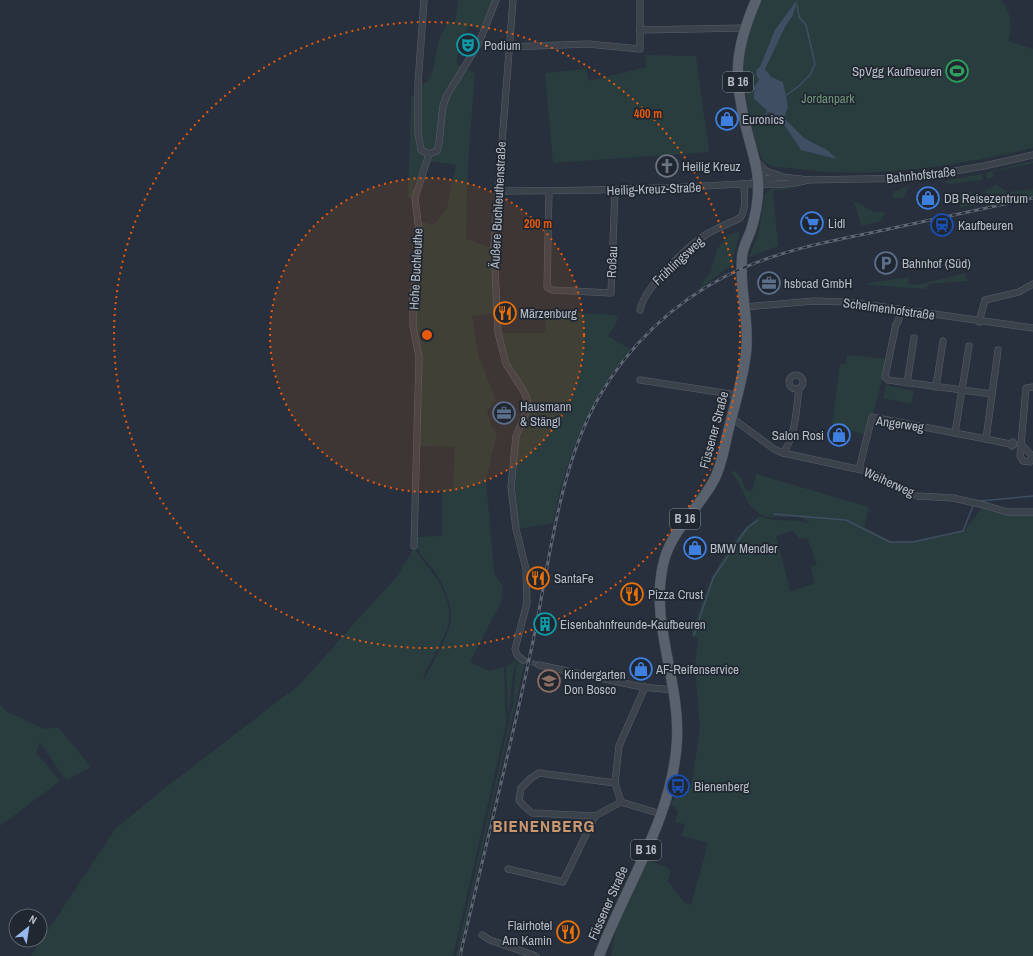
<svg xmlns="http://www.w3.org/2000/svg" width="1033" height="956" font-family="'Archivo Narrow',sans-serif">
<rect width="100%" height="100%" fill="#27303c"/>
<g fill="#2a3d3e" fill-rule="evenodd">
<path d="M458 0H493L482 30 469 26C461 38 457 50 457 64L462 67 446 94 438 144 435 149 430 152 423 149 421 143V84L426 83 432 73 439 39 448 22 455 23Z"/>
<path d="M761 0H1001C1011 13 1013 24 1008 41L1033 49V148C955 166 870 180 790 168 782 167 773 168 766 163 752 153 742 70 744 52 747 34 754 17 761 0Z"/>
<path d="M645 55 696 56 709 152 553 163 545 73 586 69 589 81 646 67Z"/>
<path d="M465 68 475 73 468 163 466 239 492 248 495 313 472 316 478 355 496 400 487 411 491 425 497 433 486 480 494 573 503 587 501 602 470 662 489 671 504 667 506 724 453 956H31L115 829 165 788 299 685 397 576 414 548C428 569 451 590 449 618 449 627 444 636 440 644 435 655 425 669 423 680 431 668 450 633 451 619 452 604 443 584 436 573 427 560 415 554 416 537L442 536V489H453L455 447 418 446 420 357 414 326 418 221 434 225 447 208 456 165 430 161 431 156 439 152 444 106Z"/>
<path d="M411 96H417V143L420 151 427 156 420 180 416 179 413 188 416 190 414 197H408Z"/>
<path d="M1033 161V163L993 172 994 177 987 178 986 173Z"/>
<path d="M981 174 982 180 948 184 944 181Z"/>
<path d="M996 185 1008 192 1033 189V197L1021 200 1020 196 983 203 982 200 987 199 985 190 993 188 992 186Z"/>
<path d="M805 187 773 191 778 246 749 257 758 235 765 195 770 189Z"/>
<path d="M909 187 903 198H893V191H900V188Z"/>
<path d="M971 192 973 202 979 201 980 204 959 208 962 202 952 195Z"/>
<path d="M852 200 874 212H884L882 221 861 226 855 205Z"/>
<path d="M740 232 733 257 734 265C723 269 709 283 698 290L711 271 717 249 730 234Z"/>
<path d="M965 273 967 281 929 284 926 289 868 285V283L909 277 908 284 917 285Z"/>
<path d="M547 311 614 315 619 318 608 336 630 349C589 399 565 460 553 523L518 529 512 487 518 436 528 399 507 364 500 333H545Z"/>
<path d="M847 355 888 359 867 435 832 426 840 364H846Z"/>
<path d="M886 385 914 391 911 404 883 398Z"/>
<path d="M734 470 741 478 746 490 752 491 756 474 869 507 864 527 890 541H912L964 530 984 506 1033 513V956H611L616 927 647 859 671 870 668 881 684 902 691 905 708 843 682 836 685 824 675 822 678 812 674 806 670 805 678 793V782L687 791 692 782 700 728 695 668 698 638 691 636C704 592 722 545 759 516 774 523 793 518 809 523 800 512 775 521 762 515 744 507 742 482 731 473ZM793 531 799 539 807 538 817 564 811 567 814 584 790 591 776 536Z"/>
<path d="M518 659C509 675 513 697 508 715L506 666Z"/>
<path d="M519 659 525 662 458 956H456L513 705 516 666Z"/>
<path d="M0 705 7 712 45 729 58 727 91 767 67 780 63 777 40 742 36 752 60 781 0 826Z"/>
</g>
<path fill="#3f4e63" d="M797 0 793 15 785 27 765 69 771 77 783 82 788 107 784 118 804 138 827 150 837 159 801 150 781 120 776 118 754 99V87L759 80 756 74 757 69 760 67 775 30Z"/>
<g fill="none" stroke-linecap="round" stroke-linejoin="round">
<g stroke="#3f4e63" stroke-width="1.5">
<path d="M785 96 799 86 810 75 815 64 806 25 799 17 797 5"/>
<path d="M765 124 767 111"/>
<path d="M980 501 1033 496"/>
<path d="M774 514 846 520 890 542H913L963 531 973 506"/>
<path d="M694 635 713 578 747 528 758 520"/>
</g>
<path stroke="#3d4551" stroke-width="6" stroke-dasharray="6 3" stroke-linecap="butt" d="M523 660 539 665"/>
<g stroke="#59606a" stroke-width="7">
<g id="street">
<path d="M424 0 418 84V133L421 150 429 154"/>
<path d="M513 0 494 246 498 333 506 364 523 390 527 399V410L516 436 511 487 516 529 526 569 527 603 515 649 517 655 523 660"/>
<path d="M640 30 744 28"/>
<path d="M509 47 588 44 640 49V0"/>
<path d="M429 154 437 151 439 143 443 106 447 95 479 43 496 0"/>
<path d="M757 162 766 171 781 176"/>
<path d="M755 180 783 177 808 180 914 178 984 166 1033 155"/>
<path d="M497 191C579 191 660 189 741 184 763 183 787 187 808 180"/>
<path d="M549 191 547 287 552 290 611 293 615 191"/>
<path d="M745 307 814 301 848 302 1033 328"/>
<path d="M640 310C644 288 685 249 704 236 714 229 728 224 740 218 747 209 744 195 744 184"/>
<path d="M901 311 898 322 896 324 885 377 888 380 992 394"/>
<path d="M979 322 985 300 1019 292 1033 284"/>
<circle cx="796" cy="382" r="7"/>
<path d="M640 380 737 395"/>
<path d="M907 383 914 338"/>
<path d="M936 387 943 341"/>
<path d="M732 418 774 449 783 453 871 472 917 496 953 498 984 505 1007 512H1033"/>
<path d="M955 433 969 346"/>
<path d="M986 439 1010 444 1013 442 1014 444 1012 446 1010 444"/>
<path d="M1021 444 1032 456 1030 462 1023 461 1020 456 1026 388 1033 387"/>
<path d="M783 453C796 435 796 410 799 388"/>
<path d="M859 469 872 417 986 439 998 350"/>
<path d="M414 546 419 357 413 326V296L418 263 419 231 415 198 429 154"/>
<path d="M539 665 642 687 674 690"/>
<path d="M621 802 615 783 619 746 645 687"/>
<path d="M595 816 532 813 523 805 519 800 521 788 530 779 539 773 615 783"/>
<path d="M508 869 563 882 595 816 621 802 661 814"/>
<path d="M482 935 490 940 536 956"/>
</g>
</g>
<g stroke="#444b55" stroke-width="11">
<path id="primary" d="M599 956C626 885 673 817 677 740 680 681 650 623 663 565 670 531 698 510 714 480 722 465 724 448 728 432 734 406 743 380 746 353 750 321 739 290 742 258 742 248 748 239 751 230 756 214 759 197 758 181 757 162 750 145 746 127 733 75 735 49 756 0"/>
</g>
<use href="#street" stroke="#3b424c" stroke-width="6"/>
<use href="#primary" stroke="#59616c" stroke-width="10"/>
<g stroke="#5d6673" stroke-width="3">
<path id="rail" d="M460 956C484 853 510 750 532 646 549 567 558 468 599 397 628 346 673 303 726 276 771 253 820 243 870 233 924 221 979 210 1033 198"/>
</g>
<use href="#rail" stroke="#202731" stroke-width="1.5" stroke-dasharray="4.5" stroke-linecap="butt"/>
</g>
<circle cx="427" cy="335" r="157" fill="#e8590c" fill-opacity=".12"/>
<g fill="none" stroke="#e8590c" stroke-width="2" stroke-dasharray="2 4">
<circle cx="427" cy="335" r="157"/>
<circle cx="427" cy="335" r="313"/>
</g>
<defs>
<g id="theatre-ring" transform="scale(1.15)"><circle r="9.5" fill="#202731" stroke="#0f9aa8" stroke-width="1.5"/><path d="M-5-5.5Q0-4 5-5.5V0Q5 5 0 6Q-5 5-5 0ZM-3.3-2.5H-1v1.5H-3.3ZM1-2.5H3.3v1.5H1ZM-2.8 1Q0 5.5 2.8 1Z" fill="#0f9aa8"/></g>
<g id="stadium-ring" transform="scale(1.15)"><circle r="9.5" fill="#202731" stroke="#2e9e5b" stroke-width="1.5"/><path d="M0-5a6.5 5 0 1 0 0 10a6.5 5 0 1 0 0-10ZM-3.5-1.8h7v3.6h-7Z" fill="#2e9e5b"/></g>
<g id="shop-ring" transform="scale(1.15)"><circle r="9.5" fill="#202731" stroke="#3f7fe0" stroke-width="1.5"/><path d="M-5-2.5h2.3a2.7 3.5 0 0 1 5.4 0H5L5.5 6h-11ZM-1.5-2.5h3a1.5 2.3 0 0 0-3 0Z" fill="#3f7fe0"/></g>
<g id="church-ring" transform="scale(1.15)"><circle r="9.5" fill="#202731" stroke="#6b7280" stroke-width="1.5"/><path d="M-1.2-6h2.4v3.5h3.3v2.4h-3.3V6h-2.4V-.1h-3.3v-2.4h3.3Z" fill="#6b7280"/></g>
<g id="supermarket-ring" transform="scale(1.15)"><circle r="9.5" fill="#202731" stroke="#3f7fe0" stroke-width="1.5"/><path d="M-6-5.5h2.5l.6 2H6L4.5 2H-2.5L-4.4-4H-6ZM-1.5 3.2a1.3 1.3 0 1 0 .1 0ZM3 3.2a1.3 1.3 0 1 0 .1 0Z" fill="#3f7fe0"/></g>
<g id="station-ring" transform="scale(1.15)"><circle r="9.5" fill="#202731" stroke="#1a4fb4" stroke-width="1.5"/><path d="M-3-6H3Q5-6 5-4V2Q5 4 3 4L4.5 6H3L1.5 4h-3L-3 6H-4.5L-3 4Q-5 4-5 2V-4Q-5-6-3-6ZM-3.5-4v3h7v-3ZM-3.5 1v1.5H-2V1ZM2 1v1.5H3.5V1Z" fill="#1a4fb4"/></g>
<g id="parking-ring" transform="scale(1.15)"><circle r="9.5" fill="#202731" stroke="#5c6f8a" stroke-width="1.5"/><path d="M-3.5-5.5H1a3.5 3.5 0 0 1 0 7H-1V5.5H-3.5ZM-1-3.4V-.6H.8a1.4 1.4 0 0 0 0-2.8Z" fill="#5c6f8a"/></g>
<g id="office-ring" transform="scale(1.15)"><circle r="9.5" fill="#202731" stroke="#5c6f8a" stroke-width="1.5"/><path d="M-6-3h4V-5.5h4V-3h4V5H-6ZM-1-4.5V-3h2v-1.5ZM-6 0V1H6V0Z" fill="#5c6f8a"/></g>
<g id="restaurant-ring" transform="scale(1.15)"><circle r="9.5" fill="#202731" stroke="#e8710a" stroke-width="1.5"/><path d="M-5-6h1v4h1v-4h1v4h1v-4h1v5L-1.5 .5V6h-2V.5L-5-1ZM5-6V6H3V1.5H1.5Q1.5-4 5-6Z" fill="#e8710a"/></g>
<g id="building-ring" transform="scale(1.15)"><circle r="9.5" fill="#202731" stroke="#0f9aa8" stroke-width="1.5"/><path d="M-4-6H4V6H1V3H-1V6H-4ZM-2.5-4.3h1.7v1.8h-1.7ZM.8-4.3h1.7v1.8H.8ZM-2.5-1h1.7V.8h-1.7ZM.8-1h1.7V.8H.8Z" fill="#0f9aa8"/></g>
<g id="school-ring" transform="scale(1.15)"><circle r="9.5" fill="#202731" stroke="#8d6e63" stroke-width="1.5"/><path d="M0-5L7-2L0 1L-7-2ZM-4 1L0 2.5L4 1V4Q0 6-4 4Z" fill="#8d6e63"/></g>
<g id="bus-ring" transform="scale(1.15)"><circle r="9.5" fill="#202731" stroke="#1a4fb4" stroke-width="1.5"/><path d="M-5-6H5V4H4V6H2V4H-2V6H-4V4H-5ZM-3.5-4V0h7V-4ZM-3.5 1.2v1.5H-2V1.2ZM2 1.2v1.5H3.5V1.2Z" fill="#1a4fb4"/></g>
</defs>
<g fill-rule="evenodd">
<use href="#theatre-ring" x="468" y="45"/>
<use href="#stadium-ring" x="957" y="71"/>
<use href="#shop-ring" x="727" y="119"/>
<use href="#church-ring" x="667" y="166"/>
<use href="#shop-ring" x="928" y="198"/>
<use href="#supermarket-ring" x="812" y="223"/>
<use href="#station-ring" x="942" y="225"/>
<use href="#parking-ring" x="886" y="263"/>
<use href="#office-ring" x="769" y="283"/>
<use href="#restaurant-ring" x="505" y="313"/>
<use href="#office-ring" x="504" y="413"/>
<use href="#shop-ring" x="839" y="435"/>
<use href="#shop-ring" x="695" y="548"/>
<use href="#restaurant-ring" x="538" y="578"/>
<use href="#restaurant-ring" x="632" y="594"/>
<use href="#building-ring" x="545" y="624"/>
<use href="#shop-ring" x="641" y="669"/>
<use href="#school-ring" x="549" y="681"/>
<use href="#bus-ring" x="678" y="786"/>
<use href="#restaurant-ring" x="568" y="932"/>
</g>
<g text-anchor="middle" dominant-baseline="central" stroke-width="3.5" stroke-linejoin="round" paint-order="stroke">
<g fill="#202731" stroke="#8a909a" stroke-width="1">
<rect x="723" y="72" width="30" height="20" rx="3"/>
<rect x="670" y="509" width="30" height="20" rx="3"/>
<rect x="631" y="840" width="30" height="20" rx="3"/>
</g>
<g font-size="12" font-weight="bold" fill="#b7bdc7">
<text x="738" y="82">B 16</text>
<text x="685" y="519">B 16</text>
<text x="646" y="850">B 16</text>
</g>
<g font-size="13" fill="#b7bdc7" stroke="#202731" text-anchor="start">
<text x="484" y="45">Podium</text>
<text x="942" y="71" text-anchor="end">SpVgg Kaufbeuren</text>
<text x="742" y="119">Euronics</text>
<text x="682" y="166">Heilig Kreuz</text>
<text x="944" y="198">DB Reisezentrum</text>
<text x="828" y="223">Lidl</text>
<text x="958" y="225">Kaufbeuren</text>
<text x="902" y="263">Bahnhof (Süd)</text>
<text x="784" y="283">hsbcad GmbH</text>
<text x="520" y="313">Märzenburg</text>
<text x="520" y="406">Hausmann<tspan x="520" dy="15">&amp; Stängl</tspan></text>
<text x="824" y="435" text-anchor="end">Salon Rosi</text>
<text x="710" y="548">BMW Mendler</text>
<text x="554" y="578">SantaFe</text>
<text x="648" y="594">Pizza Crust</text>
<text x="560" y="624">Eisenbahnfreunde-Kaufbeuren</text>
<text x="656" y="669">AF-Reifenservice</text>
<text x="564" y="674">Kindergarten<tspan x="564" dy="15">Don Bosco</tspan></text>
<text x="694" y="786">Bienenberg</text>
<text x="552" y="925" text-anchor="end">Flairhotel<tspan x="552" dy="15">Am Kamin</tspan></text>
</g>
<g font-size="13" fill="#719679" stroke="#202731">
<text x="828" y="98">Jordanpark</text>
</g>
<g font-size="13" fill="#b7bdc7" stroke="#202731">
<text transform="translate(921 175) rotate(-6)">Bahnhofstraße</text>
<text transform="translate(654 189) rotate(-2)">Heilig-Kreuz-Straße</text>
<text transform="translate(498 205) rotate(-87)">Äußere Buchleuthenstraße</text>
<text transform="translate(678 261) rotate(-43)">Frühlingsweg</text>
<text transform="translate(612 262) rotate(-87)">Roßau</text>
<text transform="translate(416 269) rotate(-87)">Hohe Buchleuthe</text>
<text transform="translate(889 309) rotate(8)">Schelmenhofstraße</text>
<text transform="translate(900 424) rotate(8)">Angerweg</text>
<text transform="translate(714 430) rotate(-75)">Füssener Straße</text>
<text transform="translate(889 482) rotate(24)">Weiherweg</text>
<text transform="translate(608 903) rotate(-66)">Füssener Straße</text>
</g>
<g font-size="17" font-weight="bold" letter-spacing="1" fill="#c99770" stroke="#202731">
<text x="544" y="825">BIENENBERG</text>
</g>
</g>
<circle cx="427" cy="335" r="6" fill="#e8590c" stroke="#202731" stroke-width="2"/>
<g font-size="12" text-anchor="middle" font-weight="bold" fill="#e8590c" stroke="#202731" stroke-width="3.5" stroke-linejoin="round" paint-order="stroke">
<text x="648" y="118">400 m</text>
<text x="538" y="228">200 m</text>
</g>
<g transform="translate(28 928) rotate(30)"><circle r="19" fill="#202731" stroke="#5c636d"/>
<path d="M0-3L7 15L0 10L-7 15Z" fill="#97b8ec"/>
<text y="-6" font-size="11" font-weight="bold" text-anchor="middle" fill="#b7bdc7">N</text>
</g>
</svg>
